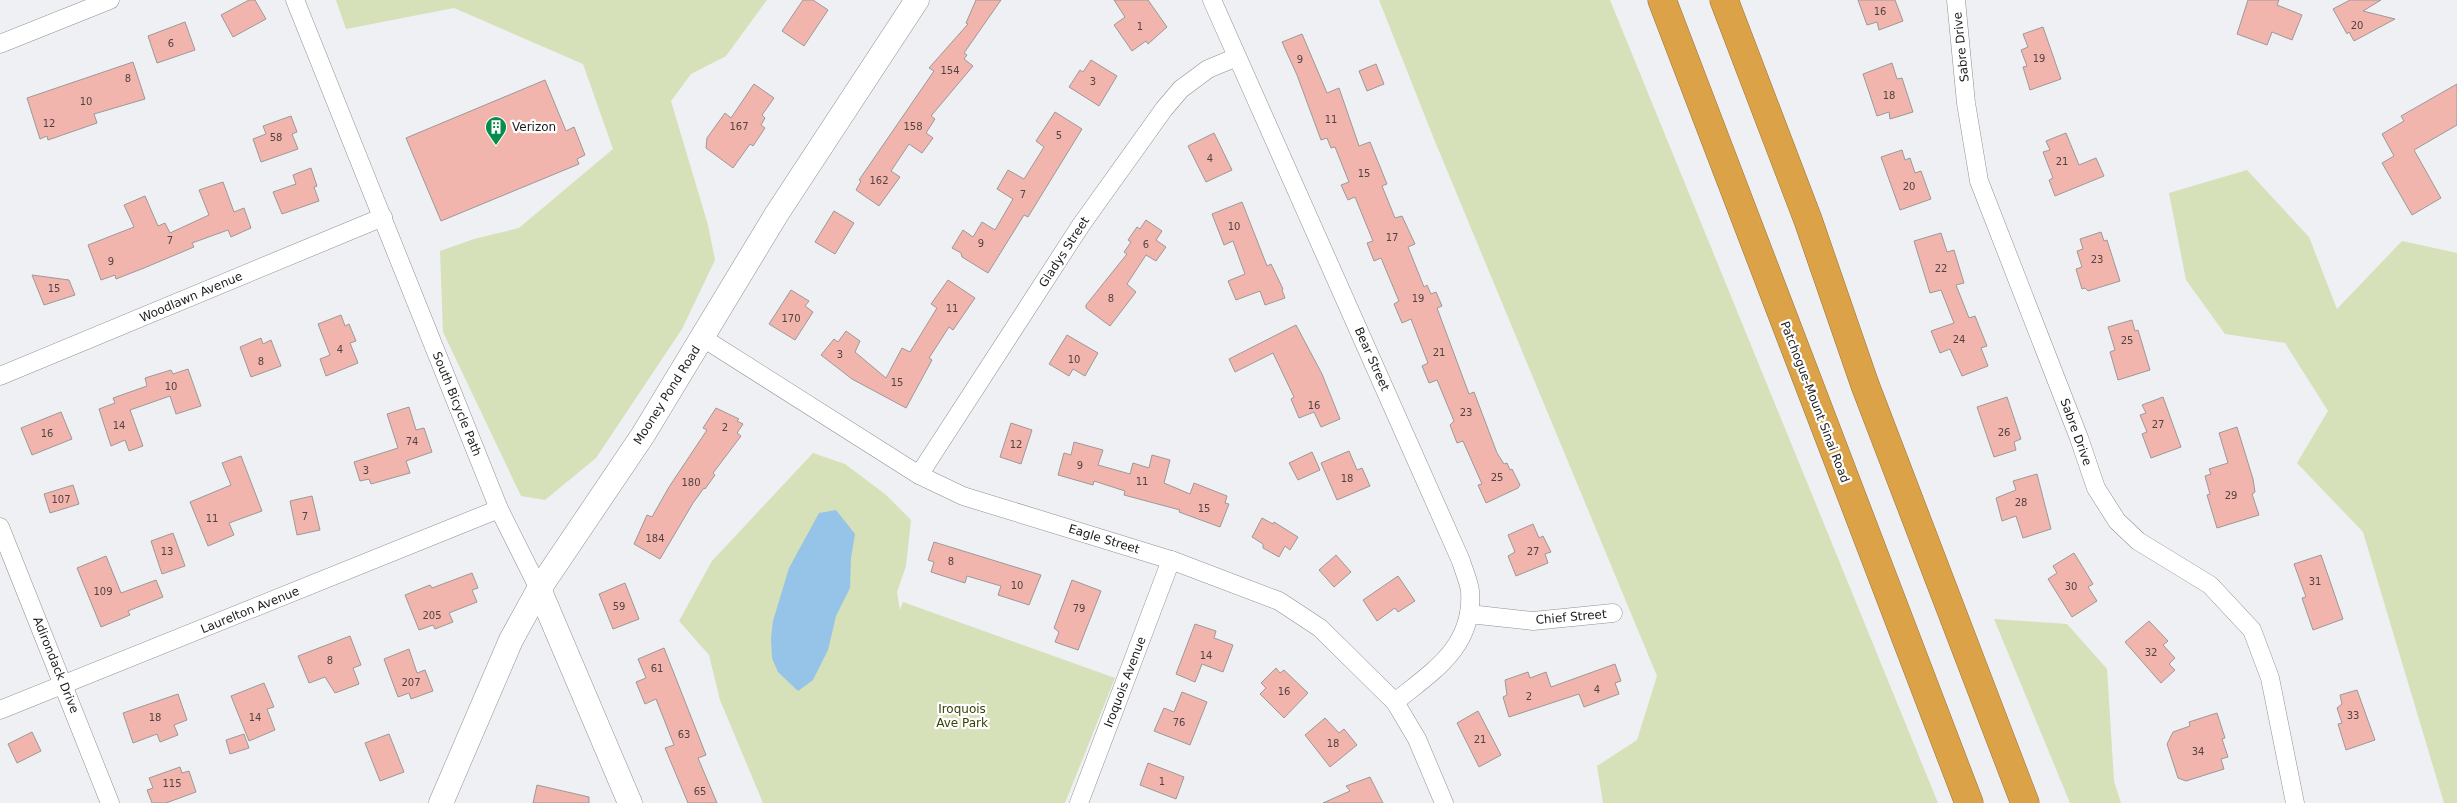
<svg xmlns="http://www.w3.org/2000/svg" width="2457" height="803" font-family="'DejaVu Sans',sans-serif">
<rect width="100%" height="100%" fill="#eff0f3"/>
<g fill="#d6e0b9">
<path d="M336 0H767L726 56 691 74 671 101 708 225 715 260 682 329 596 458 545 500 521 496 443 332 440 251 474 239 519 228 613 149 583 64 454 8 346 29Z"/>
<path d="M1379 0H1610L1938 803H1603L1597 766 1637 740 1657 676 1434 139Z"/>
<path d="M2247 170 2309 237 2337 309 2402 241 2457 253V803H2444L2363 532 2297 463 2328 411 2285 343 2225 334 2186 280 2169 193Z"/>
<path d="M813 453 845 464 885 494 911 520 906 566 897 592 900 610 903 602 1115 678 1065 803H763L720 700 709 655 679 621 712 561Z"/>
<path d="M1994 619 2067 624 2107 669 2114 781 2121 803H2070Z"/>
</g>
<path fill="#96c3e8" d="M836 510 855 534 851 558 850 588 836 616 828 650 813 680 798 691 778 672 772 658 771 638 773 621 789 568 819 513Z"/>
<g fill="#f2b5ad" stroke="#9c9999">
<path d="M249 0H255L266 19 233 37 221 15Z"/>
<path d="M803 0H813L828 10 804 46 782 31Z"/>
<path d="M976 0H1001L964 53 967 55 964 59 973 66 931 116 935 119 926 133 933 138 922 153 909 144 891 171 900 177 879 206 856 190 861 181 859 180 934 71 929 68 968 24 966 23Z"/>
<path d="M1114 0H1148L1167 27 1148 44 1146 41 1132 51 1114 25 1125 17Z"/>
<path d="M1858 0H1895L1903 21 1879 30 1877 22 1867 25Z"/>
<path d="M2248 0H2279L2277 5 2302 15 2292 40 2272 32 2267 45 2237 34Z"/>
<path d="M2350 0H2381L2363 11 2395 19 2354 41 2349 32 2347 34 2333 9Z"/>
<path d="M185 22 195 50 157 63 148 36Z"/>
<path d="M2043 27 2061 79 2030 90 2023 67 2027 66 2021 50 2028 47 2023 34Z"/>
<path d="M1302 34 1327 93 1339 88 1359 146 1370 142 1387 184 1382 186 1395 218 1402 216 1415 244 1408 247 1424 287 1427 285 1431 294 1436 292 1442 306 1437 308 1469 394 1474 392 1497 453 1504 464 1507 463 1510 470 1512 469 1520 485 1518 488 1486 503 1478 485 1482 484 1463 441 1457 443 1450 425 1454 421 1437 380 1429 383 1422 366 1428 363 1411 319 1402 323 1394 304 1399 301 1381 258 1374 261 1367 243 1373 241 1355 197 1348 200 1341 185 1349 182 1335 147 1331 148 1327 138 1321 140 1297 75 1282 42Z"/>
<path d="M1091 60 1117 76 1099 106 1069 87 1080 70 1083 72Z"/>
<path d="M133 62 145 99 94 114 97 123 48 140 47 136 40 139 27 98Z"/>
<path d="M1892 63 1897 79 1902 78 1913 112 1890 119 1889 112 1877 116 1863 74Z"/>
<path d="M1376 64 1384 84 1367 91 1359 71Z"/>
<path d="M545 80 566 131 574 127 585 155 577 159 579 164 441 221 406 138Z"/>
<path d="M754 84 774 98 762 115 765 118 761 125 765 128 753 146 750 144 733 168 706 148 707 138 725 113 731 118Z"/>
<path d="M2457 84V125L2414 150 2441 198 2412 215 2382 163 2394 156 2382 134 2404 121 2401 116Z"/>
<path d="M1055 112 1082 129 1028 217 1024 215 988 273 962 257 961 253 952 248 963 230 973 237 982 222 995 230 1013 199 997 189 1008 170 1024 179 1044 147 1036 141Z"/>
<path d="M291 116 297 132 292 134 298 149 261 162 253 139 266 134 263 126Z"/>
<path d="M1214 133 1232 170 1206 182 1188 146Z"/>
<path d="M2066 133 2079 165 2096 158 2104 176 2055 196 2049 180 2053 178 2043 152 2050 150 2046 141Z"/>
<path d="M1902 150 1905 160 1910 158 1915 173 1921 171 1931 199 1900 210 1881 157Z"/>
<path d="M311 168 317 186 314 187 319 201 282 214 273 192 296 184 293 175Z"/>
<path d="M223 182 234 212 244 208 251 228 231 237 228 230 192 243 194 247 144 268 116 279 115 275 101 280 88 245 134 227 124 205 145 196 158 226 165 223 170 233 209 215 199 190Z"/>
<path d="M1242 202 1267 266 1271 264 1283 289 1282 290 1285 298 1265 305 1260 291 1236 300 1228 281 1245 274 1233 241 1224 245 1212 214Z"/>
<path d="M834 211 854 223 835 254 815 242Z"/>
<path d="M1146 220 1162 231 1156 240 1166 247 1156 261 1146 255 1127 284 1136 292 1110 326 1086 308V305L1127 254 1124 252 1131 242 1128 240 1137 227 1140 229Z"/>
<path d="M2101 232 2104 241 2107 240 2120 281 2088 291 2085 288 2082 289 2076 269 2082 267 2077 251 2083 249 2080 239Z"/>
<path d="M1941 233 1947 252 1954 250 1964 283 1956 285 1969 318 1975 316 1987 346 1981 348 1988 366 1962 376 1950 349 1940 353 1931 331 1954 323 1941 290 1930 293 1914 241Z"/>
<path d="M32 275 69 280 75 295 44 305Z"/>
<path d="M948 280 975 298 953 330 949 327 929 358 932 360 906 408 852 379 821 355 834 339 838 342 846 331 860 341 855 352 886 378 902 348 910 352 937 308 931 304Z"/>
<path d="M791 290 809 301 805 306 813 312 795 340 769 324Z"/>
<path d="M341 315 345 326 349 324 356 341 350 343 358 363 326 376 320 359 330 355 318 324Z"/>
<path d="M2132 320 2135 331 2138 330 2150 370 2118 380 2110 352 2115 350 2108 327Z"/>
<path d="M1296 325 1322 374 1340 419 1321 427 1314 412 1299 418 1291 399 1294 397 1273 353 1235 372 1229 359Z"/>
<path d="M1067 335 1098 353 1085 376 1073 369 1069 376 1049 364Z"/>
<path d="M261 338 263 344 271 340 281 366 251 377 240 347Z"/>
<path d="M188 369 201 406 176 414 170 396 130 410 143 446 129 451 125 440 111 446 99 409 115 403 113 398 147 386 145 378 171 370 173 374Z"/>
<path d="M2007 397 2021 439 2014 442 2016 450 1994 457 1977 407Z"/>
<path d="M2163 397 2181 447 2151 458 2142 434 2147 432 2140 415 2146 413 2142 405Z"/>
<path d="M409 407 416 430 424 428 432 452 406 461 410 473 371 484 369 479 360 481 354 462 398 448 387 414Z"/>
<path d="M716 408 739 419 737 421 743 424 737 433 741 436 713 473 715 475 705 489 704 488 693 503 660 559 634 544 647 515 652 517 669 487 707 430 703 428Z"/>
<path d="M61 412 72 439 32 455 21 428Z"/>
<path d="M1011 423 1032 430 1021 464 1000 457Z"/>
<path d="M2237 427 2253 479 2255 492 2252 494 2259 515 2217 528 2207 495 2210 494 2205 476 2211 474 2209 469 2228 463 2219 433Z"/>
<path d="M1074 442 1103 450 1098 465 1130 474 1133 463 1149 468 1152 455 1170 460 1164 483 1190 494 1194 483 1227 496 1225 503 1229 504 1220 527 1179 512 1180 510 1124 495 1125 491 1094 481 1093 485 1058 475 1064 453 1071 455Z"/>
<path d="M1349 451 1357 470 1362 468 1370 486 1337 500 1321 463Z"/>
<path d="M1312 452 1320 470 1298 480 1289 463Z"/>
<path d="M241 456 262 511 229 523 234 535 208 546 190 502 231 485 222 463Z"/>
<path d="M2037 474 2051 529 2023 538 2016 516 2002 521 1996 498 2016 490 2013 481Z"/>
<path d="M73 485 79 504 50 513 44 494Z"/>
<path d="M312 496 320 530 297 535 290 501Z"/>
<path d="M1262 518 1273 524 1274 522 1298 537 1290 550 1285 546 1279 557 1263 548V544L1252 537Z"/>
<path d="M1533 524 1539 538 1543 536 1551 552 1545 554 1548 563 1516 576 1508 556 1515 552 1508 535Z"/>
<path d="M173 533 185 566 162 574 151 541Z"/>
<path d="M934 542 1041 575 1029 605 998 595 1001 586 967 576 965 583 931 572 934 562 928 560Z"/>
<path d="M2074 553 2093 584 2088 587 2097 601 2072 617 2048 579 2057 573 2053 566Z"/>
<path d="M1336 555 1351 572 1334 587 1319 570Z"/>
<path d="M2321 555 2343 619 2313 630 2302 598 2306 597 2294 564Z"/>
<path d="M106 556 121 593 156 580 163 597 128 611 130 615 101 627 77 568Z"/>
<path d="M472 573 478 588 472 590 477 602 449 613 453 622 435 629 433 625 419 630 405 595 430 585 432 588Z"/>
<path d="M1398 576 1415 601 1398 612 1395 608 1377 621 1363 600Z"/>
<path d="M1072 580 1101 591 1078 650 1055 642 1059 632 1054 628Z"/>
<path d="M625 583 639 619 613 629 599 594Z"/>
<path d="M2149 621 2168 641 2163 645 2175 658 2169 664 2175 670 2161 683 2125 642Z"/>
<path d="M1195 624 1216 631 1214 638 1233 645 1223 672 1202 664 1195 682 1176 674Z"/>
<path d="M350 636 361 665 353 668 359 684 335 693 325 677 309 683 298 656Z"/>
<path d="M664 648 706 755 698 758 717 803H688L665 748 674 745 656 699 645 704 636 682 646 678 638 659Z"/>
<path d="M409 649 417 673 425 670 433 691 411 699 409 693 398 697 384 659Z"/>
<path d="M1615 664 1621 681 1615 683 1619 694 1584 707 1579 694 1509 717 1503 697 1507 695 1505 680 1528 672 1530 678 1546 672 1551 687Z"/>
<path d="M1276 668 1280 673 1284 670 1308 693 1284 718 1260 694 1266 688 1261 683Z"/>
<path d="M264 683 274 707 267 709 275 730 249 741 231 696Z"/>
<path d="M2357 690 2375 740 2346 750 2338 724 2342 723 2337 708 2342 704 2340 695Z"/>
<path d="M1182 692 1207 702 1190 745 1154 731 1164 708 1174 712Z"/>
<path d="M178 694 187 720 174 725 178 735 160 742 157 734 133 743 123 713Z"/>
<path d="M1478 711 1501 755 1479 767 1457 723Z"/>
<path d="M2217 713 2225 738 2222 739 2228 757 2221 759 2224 769 2186 781 2178 778 2167 744 2173 732 2190 726 2189 722Z"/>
<path d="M1325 718 1339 733 1344 729 1357 745 1330 767 1305 735Z"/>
<path d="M32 732 41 751 17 763 8 744Z"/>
<path d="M244 734 249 748 230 754 226 740Z"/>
<path d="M389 734 404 772 380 781 365 743Z"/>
<path d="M1148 763 1184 777 1176 799 1140 785Z"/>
<path d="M180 767 182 773 189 771 196 792 166 803H152L147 790 153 788 149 778Z"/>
<path d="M1370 777 1383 803H1323L1350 791 1346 786Z"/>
<path d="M537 785 589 797V803H533Z"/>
</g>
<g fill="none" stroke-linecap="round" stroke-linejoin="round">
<g stroke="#8f9092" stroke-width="19">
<g id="street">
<path d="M295 0 499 509 539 589"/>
<path d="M1212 0 1461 561C1464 571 1469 582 1470 591 1474 647 1433 671 1395 702"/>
<path d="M1956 0 1966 103 1979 181 2079 438 2096 488 2117 521 2138 541 2210 585 2252 630 2270 678 2295 803"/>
<path d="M0 44 110 0"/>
<path d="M703 338 919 475 963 496 1171 560 1279 601 1320 628 1395 702 1417 739 1444 803"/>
<path d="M0 376 383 217"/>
<path d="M919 475 1081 225 1164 109 1181 89 1208 69 1237 57"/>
<path d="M0 527 110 803"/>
<path d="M1469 614 1533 621 1613 613"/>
<path d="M0 710 499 509"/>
<path d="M1079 803 1171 560"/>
</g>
</g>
<g stroke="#8f9092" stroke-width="25">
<g id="secondary">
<path d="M539 589 630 803"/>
<path d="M441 803 511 640 539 589 643 435 776 215 917 0"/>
</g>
</g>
<g stroke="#987339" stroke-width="29">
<g id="highway">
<path d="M1662 0 1969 803"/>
<path d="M1724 0 1808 220 1865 385 2025 803"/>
</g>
</g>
<use href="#street" stroke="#fff" stroke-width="18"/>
<use href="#secondary" stroke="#fff" stroke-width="24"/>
<use href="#highway" stroke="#dba247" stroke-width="28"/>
</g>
<defs>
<g id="building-pin" transform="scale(1.125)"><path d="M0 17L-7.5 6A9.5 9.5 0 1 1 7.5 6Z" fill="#088c49" stroke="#fff"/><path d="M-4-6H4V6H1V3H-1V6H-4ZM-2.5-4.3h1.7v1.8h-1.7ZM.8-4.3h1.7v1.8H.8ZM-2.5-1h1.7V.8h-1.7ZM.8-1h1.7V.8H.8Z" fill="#fff"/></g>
</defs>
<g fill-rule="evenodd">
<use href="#building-pin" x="496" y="127"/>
</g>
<g text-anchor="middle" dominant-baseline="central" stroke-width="4.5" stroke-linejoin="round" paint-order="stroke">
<g font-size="10" fill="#524342">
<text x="1880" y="11">16</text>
<text x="2357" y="25">20</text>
<text x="1140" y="26">1</text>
<text x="171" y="43">6</text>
<text x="2039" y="58">19</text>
<text x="1300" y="59">9</text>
<text x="950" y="70">154</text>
<text x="128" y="78">8</text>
<text x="1093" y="81">3</text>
<text x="1889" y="95">18</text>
<text x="86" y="101">10</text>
<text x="1331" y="119">11</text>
<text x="49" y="123">12</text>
<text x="739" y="126">167</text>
<text x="913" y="126">158</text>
<text x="1059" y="135">5</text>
<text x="276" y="137">58</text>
<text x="1210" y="158">4</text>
<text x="2062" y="161">21</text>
<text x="1364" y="173">15</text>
<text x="879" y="180">162</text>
<text x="1909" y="186">20</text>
<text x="1023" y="194">7</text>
<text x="1234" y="226">10</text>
<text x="1392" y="237">17</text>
<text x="170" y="240">7</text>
<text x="981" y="243">9</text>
<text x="1146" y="244">6</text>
<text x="2097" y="259">23</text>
<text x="111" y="261">9</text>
<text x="1941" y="268">22</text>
<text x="54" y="288">15</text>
<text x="1111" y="298">8</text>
<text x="1418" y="298">19</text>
<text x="952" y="308">11</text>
<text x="791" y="318">170</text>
<text x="1959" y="339">24</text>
<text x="2127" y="340">25</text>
<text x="340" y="349">4</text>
<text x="1439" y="352">21</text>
<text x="840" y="354">3</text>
<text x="1074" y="359">10</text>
<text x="261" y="361">8</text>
<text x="897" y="382">15</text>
<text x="171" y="386">10</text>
<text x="1314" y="405">16</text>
<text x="1466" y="412">23</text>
<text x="2158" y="424">27</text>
<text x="119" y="425">14</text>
<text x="725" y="427">2</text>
<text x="2004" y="432">26</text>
<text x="47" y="433">16</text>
<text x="412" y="441">74</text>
<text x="1016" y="444">12</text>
<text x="1080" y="465">9</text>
<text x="366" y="470">3</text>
<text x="1497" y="477">25</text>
<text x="1347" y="478">18</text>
<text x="1142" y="481">11</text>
<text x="691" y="482">180</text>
<text x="2231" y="495">29</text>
<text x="61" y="499">107</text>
<text x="2021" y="502">28</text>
<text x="1204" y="508">15</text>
<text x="305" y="516">7</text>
<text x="212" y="518">11</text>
<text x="655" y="538">184</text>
<text x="167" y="551">13</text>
<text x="1533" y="551">27</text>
<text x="951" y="561">8</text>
<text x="2315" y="581">31</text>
<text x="1017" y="585">10</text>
<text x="2071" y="586">30</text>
<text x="103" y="591">109</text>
<text x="619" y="606">59</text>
<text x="1079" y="608">79</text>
<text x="432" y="615">205</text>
<text x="2151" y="652">32</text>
<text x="1206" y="655">14</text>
<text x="330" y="660">8</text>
<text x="657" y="668">61</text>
<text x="411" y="682">207</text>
<text x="1597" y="689">4</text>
<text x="1284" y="691">16</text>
<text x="1529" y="696">2</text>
<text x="2353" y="715">33</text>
<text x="155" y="717">18</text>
<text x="255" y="717">14</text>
<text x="1179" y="722">76</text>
<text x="684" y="734">63</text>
<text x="1480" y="739">21</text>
<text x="1333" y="743">18</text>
<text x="2198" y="751">34</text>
<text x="1162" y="781">1</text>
<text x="172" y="783">115</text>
<text x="700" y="791">65</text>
</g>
<g font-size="12" fill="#1d1d1e" stroke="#fff">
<text transform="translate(1961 47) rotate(-96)">Sabre Drive</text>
<text transform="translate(1064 252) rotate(-57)">Gladys Street</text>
<text transform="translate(191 297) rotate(-23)">Woodlawn Avenue</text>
<text transform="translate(1372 359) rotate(66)">Bear Street</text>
<text transform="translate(667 395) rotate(-58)">Mooney Pond Road</text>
<text transform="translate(1815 402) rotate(69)">Patchogue-Mount Sinai Road</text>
<text transform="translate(457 404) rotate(68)">South Bicycle Path</text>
<text transform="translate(2076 432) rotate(70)">Sabre Drive</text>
<text transform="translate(1104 539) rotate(17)">Eagle Street</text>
<text transform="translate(250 610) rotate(-22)">Laurelton Avenue</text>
<text transform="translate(1571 617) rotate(-5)">Chief Street</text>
<text transform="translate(56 665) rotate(68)">Adirondack Drive</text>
<text transform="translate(1125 682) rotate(-69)">Iroquois Avenue</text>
</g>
<g font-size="12" fill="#1d1d1e" stroke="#fff" text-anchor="start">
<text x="512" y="127">Verizon</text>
</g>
<g font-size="12" fill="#374204" stroke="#fff">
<text x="962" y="709">Iroquois<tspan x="962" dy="14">Ave Park</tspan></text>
</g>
</g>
</svg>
